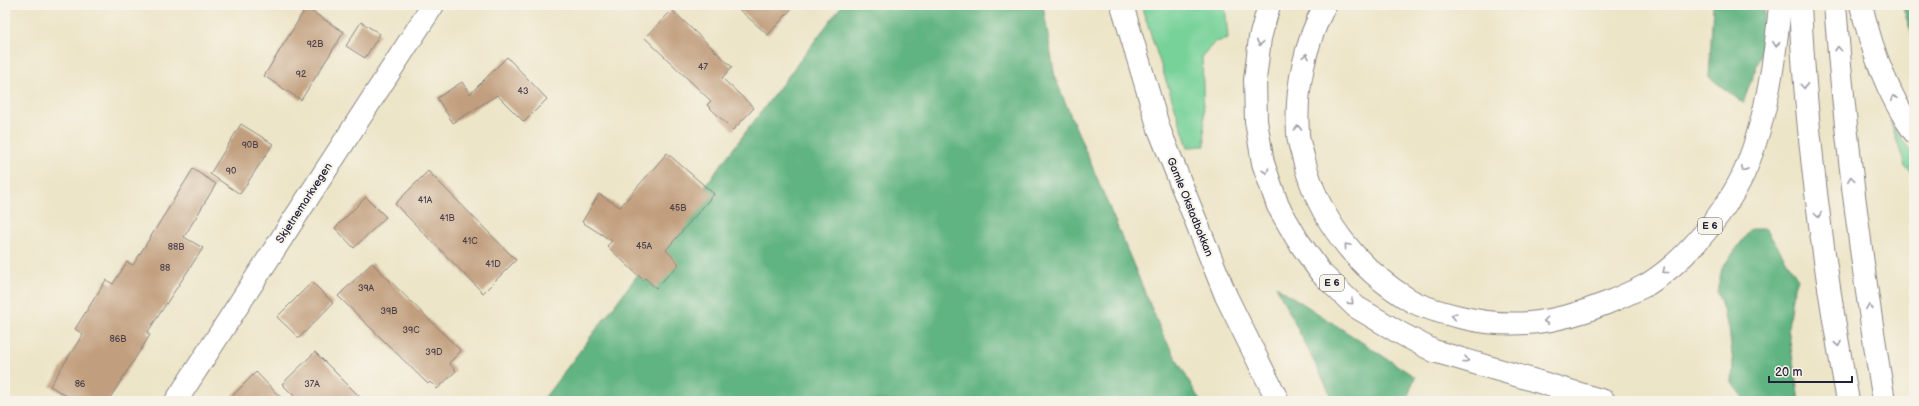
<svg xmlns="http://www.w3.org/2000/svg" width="1919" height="406" font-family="'Balsamiq Sans',sans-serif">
<rect width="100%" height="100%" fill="#f7f3e8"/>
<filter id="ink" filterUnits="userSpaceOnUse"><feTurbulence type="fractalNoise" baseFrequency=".025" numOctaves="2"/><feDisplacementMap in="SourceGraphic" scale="8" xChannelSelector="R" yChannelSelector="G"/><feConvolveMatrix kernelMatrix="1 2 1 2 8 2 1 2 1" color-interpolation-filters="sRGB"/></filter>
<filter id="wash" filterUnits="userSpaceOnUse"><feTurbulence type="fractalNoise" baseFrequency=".012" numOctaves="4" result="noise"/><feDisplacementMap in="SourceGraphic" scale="16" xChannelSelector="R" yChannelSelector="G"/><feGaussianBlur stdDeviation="0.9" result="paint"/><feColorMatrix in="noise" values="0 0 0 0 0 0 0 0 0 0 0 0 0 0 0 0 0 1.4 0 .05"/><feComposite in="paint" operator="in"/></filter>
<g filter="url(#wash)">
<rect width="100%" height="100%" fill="#ede5c8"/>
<g fill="#77d299" stroke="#4c7a6a">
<path d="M1141 5H1225L1228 39 1215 42 1202 56 1205 146 1188 147Z"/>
<path d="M1890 120 1902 140 1914 154V175L1905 166Z"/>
</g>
<g fill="#61b481" stroke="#426b5e">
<path d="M842 5H1043L1055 78 1162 333 1200 401H542Z"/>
<path d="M1713 5H1765L1760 57 1743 103 1709 77Z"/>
<path d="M1902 5H1914V40L1913 38Z"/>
<path d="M1751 229H1766L1798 279 1792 296 1788 328 1799 401H1745L1732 383 1733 364 1729 328 1717 292 1722 268Z"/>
<path d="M1276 286 1415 377 1406 401H1334Z"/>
</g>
<g id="blocks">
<g fill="#c19e7d">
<path d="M734 5H795L768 35Z"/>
<path d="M306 8 344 32 301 100 264 76Z"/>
<path d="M672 10 732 67 722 78 754 108 733 130 707 105 711 101 645 38Z"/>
<path d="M361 22 380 34 365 58 346 46Z"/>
<path d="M507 57 547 99 524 122 497 95 453 123 437 98 462 82 470 94Z"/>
<path d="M241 124 273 144 240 194 210 174Z"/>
<path d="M667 153 714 194 666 250 679 264 656 288 645 278 643 280 607 246 612 241 582 222 599 194 620 207Z"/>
<path d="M193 169 216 184 184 237 203 248 147 333 150 335 108 401H75L50 386 83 334 75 329 106 280 113 284 127 262 133 265Z"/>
<path d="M428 171 516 260 483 293 395 204Z"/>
<path d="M366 197 386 217 354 248 335 228Z"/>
<path d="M372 263 461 351 449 363 456 371 437 389 430 382 428 384 338 296Z"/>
<path d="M312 282 333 303 299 338 277 317Z"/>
<path d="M315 352 364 401H299L282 384Z"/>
<path d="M256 372 284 401H227Z"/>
</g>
</g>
</g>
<g filter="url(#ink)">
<use href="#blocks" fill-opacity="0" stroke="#888482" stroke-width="1"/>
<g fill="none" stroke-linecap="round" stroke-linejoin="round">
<g stroke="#888482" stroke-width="24">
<path id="minor" d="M176 401 433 5"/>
</g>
<g stroke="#888482" stroke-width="24">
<path id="major" d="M1122 5 1159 129 1226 296 1278 401"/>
</g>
<g stroke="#888482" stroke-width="24">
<g id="highway">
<path d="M1269 5 1260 38 1255 80 1256 121 1263 163 1278 206 1297 239 1321 273 1356 307 1400 333 1434 351 1604 401"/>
<path d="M1325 5C1305 43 1295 90 1298 133 1298 142 1302 151 1304 160 1318 218 1357 268 1408 299 1423 308 1443 313 1460 317 1513 330 1557 323 1607 303 1621 297 1635 291 1648 284 1687 260 1730 207 1747 166 1767 115 1775 59 1780 5"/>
<path d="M1800 5C1806 138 1824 270 1848 401"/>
<path d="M1835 5C1845 138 1862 269 1884 401"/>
<path d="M1861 5C1872 50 1887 94 1914 132"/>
</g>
</g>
<use href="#minor" stroke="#fff" stroke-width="22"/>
<use href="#major" stroke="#fff" stroke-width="22"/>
<use href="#highway" stroke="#fff" stroke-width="22"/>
</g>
<defs><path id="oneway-chevron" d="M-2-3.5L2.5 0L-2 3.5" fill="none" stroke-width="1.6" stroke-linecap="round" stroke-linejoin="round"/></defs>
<g stroke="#9c9ca7">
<use href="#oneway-chevron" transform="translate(1260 43) rotate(99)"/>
<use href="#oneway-chevron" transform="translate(1776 44) rotate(98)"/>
<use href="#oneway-chevron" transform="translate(1838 49) rotate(-94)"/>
<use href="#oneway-chevron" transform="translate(1306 56) rotate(-79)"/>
<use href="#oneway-chevron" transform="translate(1804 86) rotate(85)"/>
<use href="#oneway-chevron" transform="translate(1894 98) rotate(-117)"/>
<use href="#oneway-chevron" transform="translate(1298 128) rotate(-89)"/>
<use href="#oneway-chevron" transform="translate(1744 169) rotate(116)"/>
<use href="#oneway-chevron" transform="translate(1266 171) rotate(71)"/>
<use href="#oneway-chevron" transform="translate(1851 179) rotate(-97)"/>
<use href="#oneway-chevron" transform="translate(1818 215) rotate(82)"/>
<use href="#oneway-chevron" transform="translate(1347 246) rotate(-130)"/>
<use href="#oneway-chevron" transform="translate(1665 271) rotate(141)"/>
<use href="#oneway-chevron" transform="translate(1351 302) rotate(44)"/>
<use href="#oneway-chevron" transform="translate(1869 307) rotate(-98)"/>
<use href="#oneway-chevron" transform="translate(1454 316) rotate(-167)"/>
<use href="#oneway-chevron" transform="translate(1546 321) rotate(173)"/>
<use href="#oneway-chevron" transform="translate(1838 344) rotate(80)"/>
<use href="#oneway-chevron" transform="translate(1466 360) rotate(16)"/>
</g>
</g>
<g text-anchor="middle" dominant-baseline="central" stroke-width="4" stroke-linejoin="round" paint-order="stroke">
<g font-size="9" fill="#4a414c">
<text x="315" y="44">92B</text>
<text x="703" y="67">47</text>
<text x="301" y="74">92</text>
<text x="523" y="91">43</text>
<text x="250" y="145">90B</text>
<text x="231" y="171">90</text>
<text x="425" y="200">41A</text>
<text x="678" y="208">45B</text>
<text x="447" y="218">41B</text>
<text x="470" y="241">41C</text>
<text x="644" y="246">45A</text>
<text x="176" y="247">88B</text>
<text x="493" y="264">41D</text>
<text x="165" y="268">88</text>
<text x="366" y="288">39A</text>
<text x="389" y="311">39B</text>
<text x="411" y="330">39C</text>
<text x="118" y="339">86B</text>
<text x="434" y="352">39D</text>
<text x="80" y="384">86</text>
<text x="312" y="384">37A</text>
</g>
<g fill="#f7f3e8" stroke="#62616f" stroke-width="1">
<rect x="1698" y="218" width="24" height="16" rx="3"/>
<rect x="1320" y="275" width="24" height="16" rx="3"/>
</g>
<g font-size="10" font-weight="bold" fill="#22223b">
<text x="1710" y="226">E 6</text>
<text x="1332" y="283">E 6</text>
</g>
<g font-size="11" fill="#22223b" stroke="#f7f3e8">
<text transform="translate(304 203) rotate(-57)">Skjetnemarkvegen</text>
<text transform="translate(1190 207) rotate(68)">Gamle Okstadbakkan</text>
</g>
</g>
<rect width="1919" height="406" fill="none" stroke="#f7f3e8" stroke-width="20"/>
<path d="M1769 376v6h83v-6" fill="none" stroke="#22223b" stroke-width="2"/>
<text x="1775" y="376" font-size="12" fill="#22223b" stroke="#f7f3e8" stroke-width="3" paint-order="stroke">20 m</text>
</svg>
